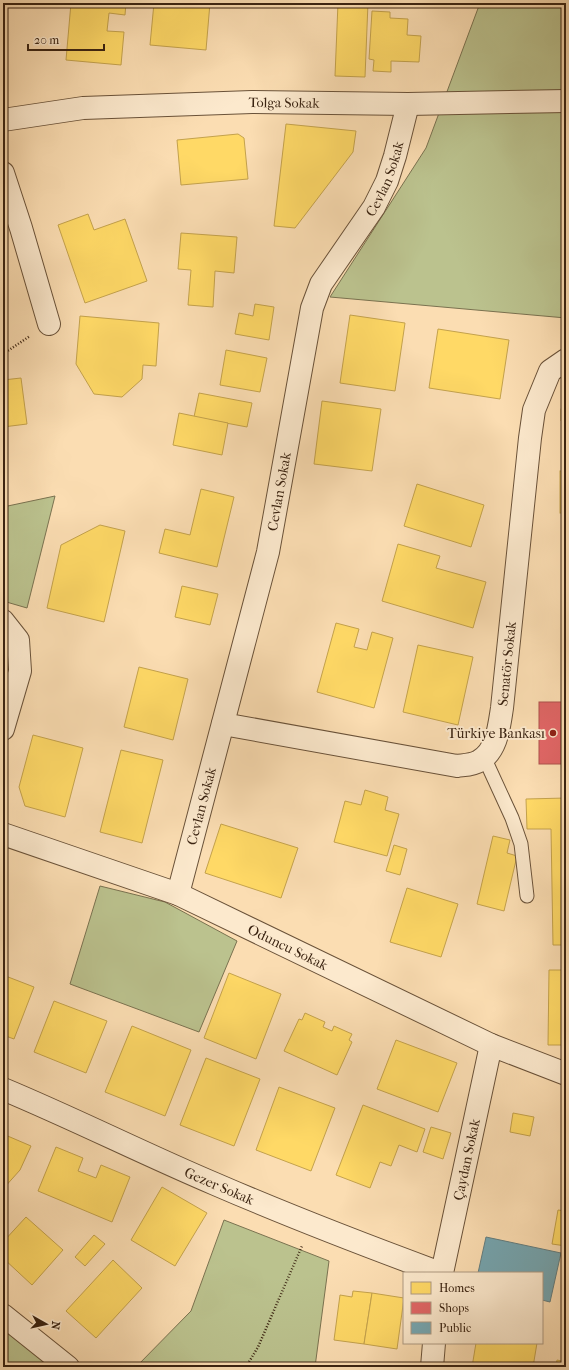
<svg xmlns="http://www.w3.org/2000/svg" width="569" height="1370" font-family="'IM FELL French Canon',serif">
<rect width="100%" height="100%" fill="#fbddb2"/>
<filter id="stains"><feTurbulence type="fractalNoise" baseFrequency=".005" numOctaves="4"/><feColorMatrix values="0 0 0 0 .2 0 0 0 0 .09 0 0 0 0 .02 0 0 0 .5 -.17"/></filter>
<radialGradient id="worn" r=".72"><stop offset=".6" stop-color="#630" stop-opacity="0"/><stop offset="1" stop-color="#630" stop-opacity=".3"/></radialGradient>
<g fill="#bbc28e" stroke="#7a7250">
<path d="M480 3H566V318L330 297 426 148Z"/>
<path d="M55 496 27 608 3 601V507Z"/>
<path d="M100 886 165 902 237 941 199 1032 70 984Z"/>
<path d="M224 1220 329 1261 315 1367H136L191 1311Z"/>
<path d="M3 1327 52 1367H3Z"/>
</g>
<g fill="#ffd966" stroke="#c4a24c">
<path d="M71 3H126L125 15 109 13 107 31 124 32 121 65 66 60Z"/>
<path d="M154 3H210L206 50 150 45Z"/>
<path d="M338 3H368L365 77 335 76Z"/>
<path d="M372 11 390 12V18L408 19 407 35 421 36 419 62 391 61V72L373 71 374 60 369 59Z"/>
<path d="M286 124 356 131 353 152 295 228 274 226Z"/>
<path d="M238 134 244 138 248 179 181 185 177 140Z"/>
<path d="M88 214 94 230 125 219 147 281 85 303 58 225Z"/>
<path d="M181 233 237 237 234 273 215 271 213 307 188 305 191 270 178 269Z"/>
<path d="M255 304 274 307 269 340 235 334 239 313 253 316Z"/>
<path d="M350 315 405 323 395 391 340 383Z"/>
<path d="M80 316 159 323 156 366 143 365 142 379 122 397 94 394 76 364Z"/>
<path d="M438 329 509 340 500 399 429 388Z"/>
<path d="M226 350 267 358 260 392 220 385Z"/>
<path d="M21 378 27 424 3 427V380Z"/>
<path d="M199 393 252 403 247 427 194 417Z"/>
<path d="M322 401 381 409 372 471 314 464Z"/>
<path d="M566 401V421H561V409Z"/>
<path d="M179 413 228 423 222 455 173 445Z"/>
<rect x="560" y="471" width="6" height="42"/>
<path d="M417 484 484 505 471 547 404 526Z"/>
<path d="M201 489 234 497 217 567 159 553 165 529 190 535Z"/>
<path d="M100 525 125 531 104 622 47 608 61 545Z"/>
<path d="M398 544 440 556 436 568 486 582 473 628 382 601Z"/>
<path d="M565 544H566V656Z"/>
<path d="M182 586 218 594 210 625 175 617Z"/>
<path d="M336 623 359 629 354 647 367 650 372 632 393 638 374 708 317 692Z"/>
<path d="M418 645 473 657 458 725 403 712Z"/>
<path d="M139 667 188 679 173 740 124 727Z"/>
<path d="M33 735 83 748 65 817 25 806 19 787Z"/>
<path d="M121 750 163 760 142 843 100 832Z"/>
<path d="M365 790 388 797 385 810 399 814 387 856 334 842 345 801 361 805Z"/>
<path d="M566 798V945H553L551 829H527L526 799Z"/>
<path d="M221 824 298 848 281 898 205 873Z"/>
<path d="M493 836 510 840 507 853 517 856 504 911 477 904Z"/>
<path d="M394 845 407 849 400 875 386 871Z"/>
<path d="M407 888 458 904 441 957 390 942Z"/>
<path d="M549 970H566V1045H548Z"/>
<path d="M229 973 281 994 256 1059 204 1038Z"/>
<path d="M3 975 34 987 14 1039 3 1035Z"/>
<path d="M54 1001 107 1021 86 1073 34 1052Z"/>
<path d="M305 1013 325 1022 323 1027 332 1031 334 1026 352 1034 349 1040 352 1042 337 1075 284 1051 299 1019 302 1020Z"/>
<path d="M132 1026 191 1050 165 1116 105 1092Z"/>
<path d="M396 1040 457 1063 438 1112 377 1089Z"/>
<path d="M206 1058 260 1079 234 1146 180 1125Z"/>
<path d="M279 1087 335 1108 311 1171 256 1150Z"/>
<path d="M363 1105 425 1129 417 1152 399 1145 391 1166 380 1162 370 1188 336 1175Z"/>
<path d="M513 1113 534 1117 530 1136 510 1132Z"/>
<path d="M431 1127 451 1133 443 1159 423 1152Z"/>
<path d="M3 1134 31 1146 20 1170 3 1189Z"/>
<path d="M56 1147 83 1158 78 1171 96 1178 101 1165 130 1177 112 1222 38 1191Z"/>
<path d="M162 1187 207 1213 175 1266 131 1240Z"/>
<path d="M558 1210 566 1211V1246L552 1244Z"/>
<path d="M26 1217 63 1250 32 1285 3 1258V1242Z"/>
<path d="M94 1235 105 1244 85 1266 75 1257Z"/>
<path d="M113 1260 142 1288 96 1338 66 1311Z"/>
<path d="M353 1291 372 1293 364 1344 334 1340 340 1295 352 1297Z"/>
<path d="M372 1293 404 1298 397 1349 364 1344Z"/>
<path d="M476 1343H537L533 1367H472Z"/>
<path d="M557 1360 566 1362V1367H556Z"/>
</g>
<rect fill="#e06666" stroke="#ae524c" x="539" y="702" width="27" height="62"/>
<path fill="#76a5af" stroke="#647e80" d="M486 1237 561 1253 550 1302 542 1300V1273H478Z"/>
<g fill="none" stroke-linecap="round" stroke-linejoin="round">
<g stroke="#6a5239" stroke-width="15">
<path id="lane" d="M484 757 512 818 521 844 527 896"/>
</g>
<g stroke="#6a5239" stroke-width="24">
<g id="street">
<path id="s1" d="M3 120 83 108 252 102 408 104 566 101"/>
<path d="M3 173 21 228 49 324"/>
<path d="M3 621 18 640 20 671 3 729"/>
<path id="s2" d="M223 724 457 766C464 765 473 765 479 761 497 751 499 727 502 708L530 438 534 410 550 371 566 360"/>
<path id="s3" d="M3 834 178 894 491 1045 566 1074"/>
<path id="s4" d="M178 894 268 552 312 308 321 284 374 207 387 181 395 156 408 104"/>
<path id="s5" d="M3 1089C75 1119 144 1154 215 1184 289 1216 364 1245 440 1273"/>
<path id="s6" d="M442 1273 491 1045"/>
<path d="M3 1315 68 1367"/>
<path d="M432 1367 434 1343"/>
</g>
</g>
<g stroke="#3a2311" stroke-width="2.5" stroke-dasharray="1 2" stroke-linecap="butt">
<path d="M3 354 30 336"/>
<path d="M246 1367 258 1347 302 1246"/>
</g>
<use href="#lane" stroke="#fce9cd" stroke-width="13"/>
<use href="#street" stroke="#fce9cd" stroke-width="22"/>
</g>
<circle fill="#8f2418" stroke="#fce9cd" stroke-width="1.5" cx="553" cy="733" r="4"/>
<g text-anchor="middle" dominant-baseline="central" stroke-width="4" stroke-linejoin="round" paint-order="stroke">
<g font-size="14" fill="#3a2311" stroke="#fce9cd">
<text stroke="none"><textPath href="#s1" startOffset="282">Tolga Sokak</textPath></text>
<text stroke="none"><textPath href="#s4" startOffset="751">Cevlan Sokak</textPath></text>
<text stroke="none"><textPath href="#s4" startOffset="415">Cevlan Sokak</textPath></text>
<text stroke="none"><textPath href="#s2" startOffset="365">Senatör Sokak</textPath></text>
<text stroke="none"><textPath href="#s4" startOffset="91">Cevlan Sokak</textPath></text>
<text stroke="none"><textPath href="#s3" startOffset="307">Oduncu Sokak</textPath></text>
<text stroke="none"><textPath href="#s6" startOffset="116">Çaydan Sokak</textPath></text>
<text stroke="none"><textPath href="#s5" startOffset="237">Gezer Sokak</textPath></text>
</g>
<g font-size="14" fill="#3a2311" stroke="#fce9cd" text-anchor="end">
<text x="545" y="733">Türkiye Bankası</text>
</g>
</g>
<rect width="569" height="1370" fill="none" stroke="#fbddb2" stroke-width="16"/>
<rect x="4" y="4" width="561" height="1362" fill="none" stroke="#3a2311" stroke-width="2"/>
<rect x="8" y="8" width="553" height="1354" fill="none" stroke="#3a2311"/>
<rect x="403" y="1272" width="140" height="72" fill="#fce9cd" stroke="#ae9a82"/>
<rect x="411" y="1282" width="20" height="12" fill="#ffd966" stroke="#ae9a82"/>
<text x="439" y="1292" font-size="12" fill="#3a2311">Homes</text>
<rect x="411" y="1302" width="20" height="12" fill="#e06666" stroke="#ae9a82"/>
<text x="439" y="1312" font-size="12" fill="#3a2311">Shops</text>
<rect x="411" y="1322" width="20" height="12" fill="#76a5af" stroke="#ae9a82"/>
<text x="439" y="1332" font-size="12" fill="#3a2311">Public</text>
<g transform="translate(46 1324) rotate(98)" stroke="#fce9cd" stroke-width="3" paint-order="stroke">
<path d="M0-3L7 15L0 10L-7 15Z" fill="#3a2311"/>
<text y="-6" font-size="11" font-weight="bold" text-anchor="middle" fill="#3a2311">N</text>
</g>
<path d="M28 44v6h76v-6" fill="none" stroke="#3a2311" stroke-width="2"/>
<text x="34" y="44" font-size="12" fill="#3a2311" stroke="#fce9cd" stroke-width="3" paint-order="stroke">20 m</text>
<rect width="100%" height="100%" filter="url(#stains)"/>
<rect width="100%" height="100%" fill="url(#worn)"/>
</svg>
